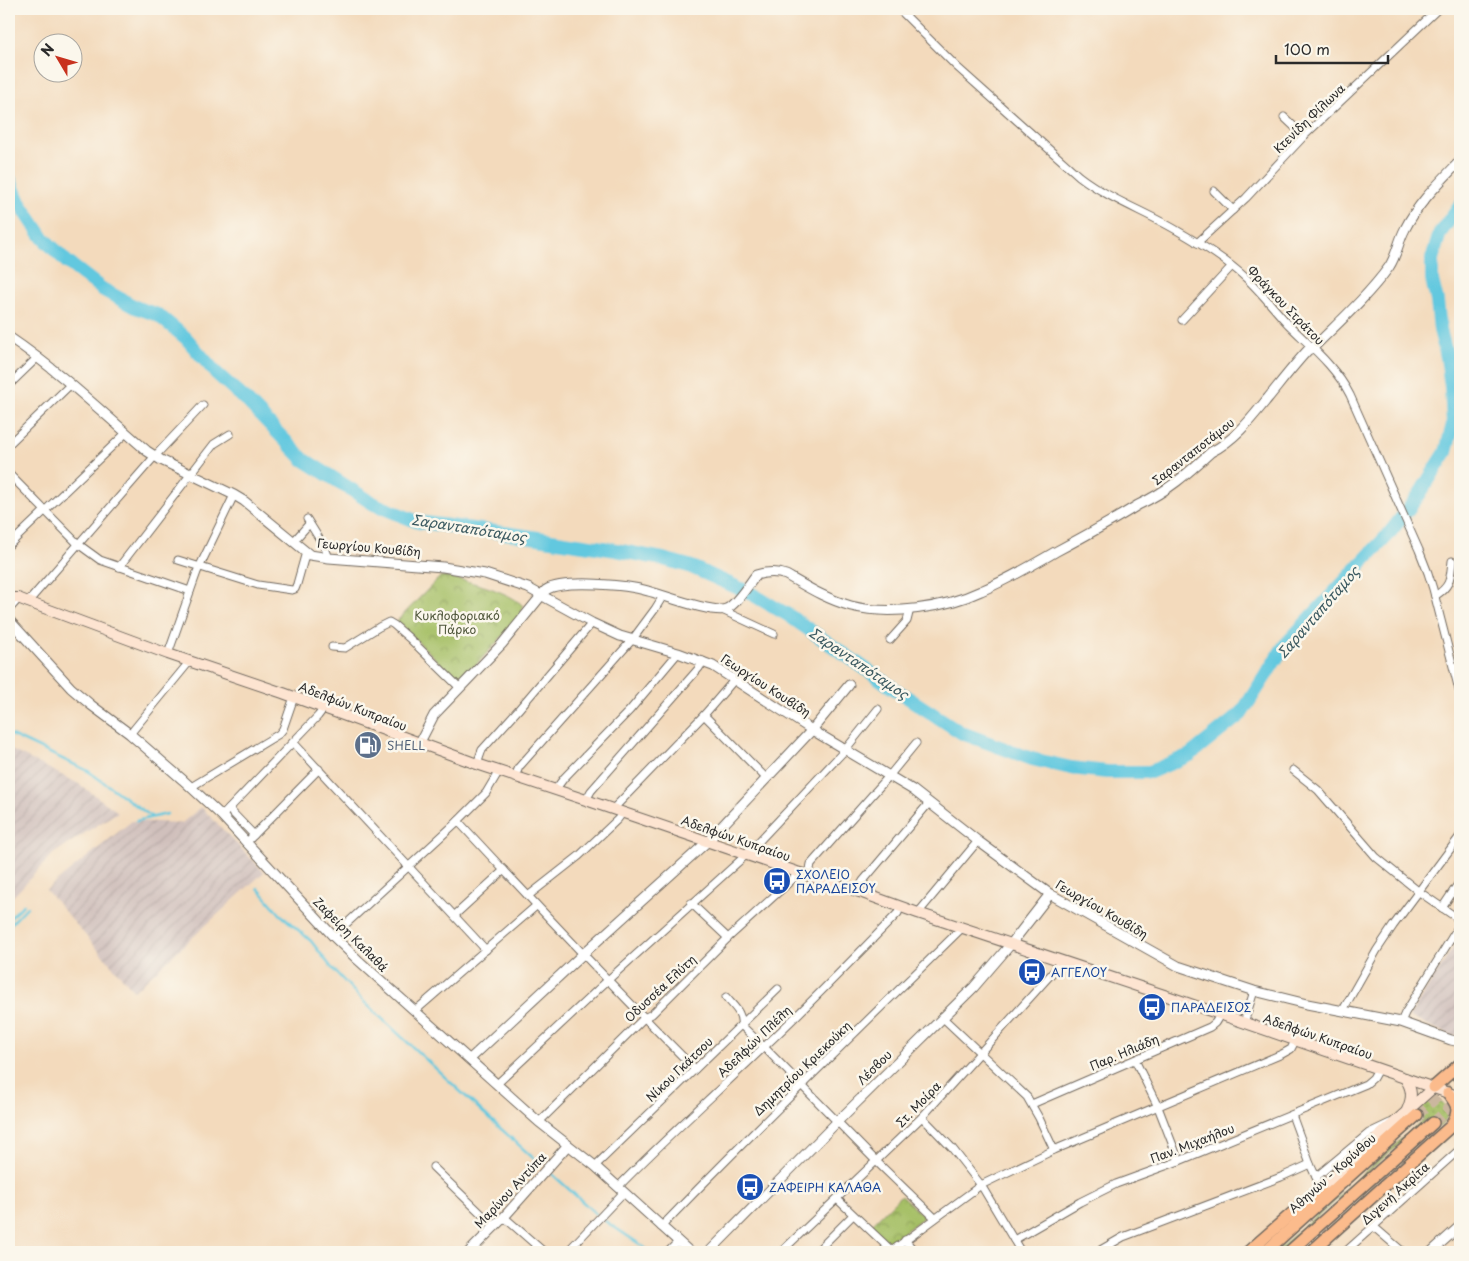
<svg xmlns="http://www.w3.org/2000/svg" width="1469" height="1261" font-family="'Playpen Sans',sans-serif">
<defs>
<pattern id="industrial-furrows" width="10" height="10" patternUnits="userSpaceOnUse" patternTransform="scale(1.25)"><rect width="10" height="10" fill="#d0c0bc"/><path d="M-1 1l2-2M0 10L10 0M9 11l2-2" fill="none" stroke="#b3a5a2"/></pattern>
<pattern id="grass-dots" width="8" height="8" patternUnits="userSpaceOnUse" patternTransform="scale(1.25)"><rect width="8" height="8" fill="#a5bf65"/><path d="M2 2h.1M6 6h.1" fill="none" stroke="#879b53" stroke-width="1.8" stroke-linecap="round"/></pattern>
<pattern id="park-crowns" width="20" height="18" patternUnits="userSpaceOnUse" patternTransform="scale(1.25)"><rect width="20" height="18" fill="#a5bf65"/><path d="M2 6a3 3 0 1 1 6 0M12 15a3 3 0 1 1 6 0" fill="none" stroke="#879b53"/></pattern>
</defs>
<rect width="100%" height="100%" fill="#fbf7ec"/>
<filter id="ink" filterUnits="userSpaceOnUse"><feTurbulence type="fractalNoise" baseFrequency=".02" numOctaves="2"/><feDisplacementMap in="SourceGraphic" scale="10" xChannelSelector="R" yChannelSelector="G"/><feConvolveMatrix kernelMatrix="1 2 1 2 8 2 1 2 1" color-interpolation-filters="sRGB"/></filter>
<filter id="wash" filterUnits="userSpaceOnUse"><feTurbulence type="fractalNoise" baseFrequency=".0096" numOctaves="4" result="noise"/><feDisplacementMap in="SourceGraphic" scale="20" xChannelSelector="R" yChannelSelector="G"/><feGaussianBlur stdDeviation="1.12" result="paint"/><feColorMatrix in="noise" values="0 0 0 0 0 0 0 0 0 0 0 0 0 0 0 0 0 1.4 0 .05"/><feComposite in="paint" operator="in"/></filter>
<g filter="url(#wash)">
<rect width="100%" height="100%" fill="#f3dabc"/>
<g fill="url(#industrial-furrows)">
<path d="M9 749 38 763 79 784 118 812 77 838 53 854 9 901Z"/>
<path d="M201 807 264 872 134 991 46 890 132 821 182 823Z"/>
<path d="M1460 937V1036H1453L1409 1017Z"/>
</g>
<path fill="url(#grass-dots)" stroke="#687548" d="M1433 1100 1442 1102 1448 1109 1447 1117 1440 1127 1426 1120 1279 1252H1275L1424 1119 1411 1111 1427 1102Z"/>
<g fill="url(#park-crowns)" stroke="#687548">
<path d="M441 576C462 579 510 591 523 606L521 616 464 678H455L397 621Z"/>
<path d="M901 1195 924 1217 888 1244 870 1226Z"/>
</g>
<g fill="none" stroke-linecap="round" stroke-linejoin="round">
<g stroke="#62c8df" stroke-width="2.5">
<path d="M9 734 88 771 152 817"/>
<path d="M136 821 167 814"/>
<path d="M258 888 280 914 311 941 331 967 363 1001 489 1118 541 1165"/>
<path d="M9 919 24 904"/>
<path d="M9 926 27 907"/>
<path d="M550 1172 596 1214"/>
<path d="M605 1221 641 1245 650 1252"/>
</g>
<path stroke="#62c8df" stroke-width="14" d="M9 178 19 202 43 238 67 262 102 289 135 307 158 315 186 338 216 373 247 401 303 459 374 504 418 522 512 534 616 550 663 559 689 566 750 593 788 615 893 688 962 733 1032 759 1071 768 1107 772H1150L1190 755 1241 714 1285 645 1388 535 1419 495 1446 452 1453 424 1451 387 1447 357 1440 330 1437 301 1432 280V259L1440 233 1460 205"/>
</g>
</g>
<g filter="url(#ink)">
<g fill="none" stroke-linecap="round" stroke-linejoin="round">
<g stroke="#cbb79f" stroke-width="11" stroke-dasharray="11 5.5" stroke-linecap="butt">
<path d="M1417 1115 1460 1076"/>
<path d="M1433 1123 1460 1099"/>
</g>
<g stroke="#71685e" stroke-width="9">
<g id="minor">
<path d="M899 9 957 67 1079 176C1109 199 1146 212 1178 231 1202 245 1227 260 1247 279 1262 293 1274 309 1288 324 1310 346 1336 367 1350 395L1419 550 1428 573 1433 589 1460 694"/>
<path d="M1284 117 1304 136"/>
<path d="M1214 191 1233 210"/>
<path d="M1197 243 1246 198 1304 136 1438 9"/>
<path d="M1182 320 1231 267"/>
<path d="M9 385 38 357"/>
<path d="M9 444 71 384"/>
<path d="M9 474 78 544 100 560 190 591"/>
<path d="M307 519 325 548 329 558"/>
<path d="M293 542 309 524"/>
<path d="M9 545 126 433"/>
<path d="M178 560 258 585 292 590 295 589 297 584 306 552"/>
<path d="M119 567 214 444 230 434"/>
<path d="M1435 596C1451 586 1450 579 1452 561"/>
<path d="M28 602 155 456 203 405"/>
<path d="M722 610 774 634"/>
<path d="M890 640 907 621 910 609"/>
<path d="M332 647 345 648 379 627 389 622 394 625 409 638 460 688"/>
<path d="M168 654 197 572 234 495"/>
<path d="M704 715 766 778"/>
<path d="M130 734 190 661"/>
<path d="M293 742 486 950"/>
<path d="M477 764 482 750 518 710 592 623"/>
<path d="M1293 770 1318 790 1376 857 1418 891 1460 920"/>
<path d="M515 777 519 767 632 640 655 609 663 596"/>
<path d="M191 787 279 734 283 729 294 697"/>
<path d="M555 790 564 778 630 710 678 653"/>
<path d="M586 800 591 791 699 668 703 661"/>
<path d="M229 809 254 835"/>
<path d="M613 809 704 715 735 679"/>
<path d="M222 816 318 716 324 708"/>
<path d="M458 821C536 905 614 988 695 1069"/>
<path d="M246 843 319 769"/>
<path d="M809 875 811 864 889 776 916 743"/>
<path d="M857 891 863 881 929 803"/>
<path d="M528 896 579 856 618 819 623 812"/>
<path d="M691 903 728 938"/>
<path d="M1442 908 1460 881"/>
<path d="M918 913 978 841"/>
<path d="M455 915 504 870"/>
<path d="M333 936 458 821 486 793 499 771"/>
<path d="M726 997C733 1006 743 1013 741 1025L764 1047 876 1161 935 1218"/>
<path d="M1343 1010 1377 950 1393 926 1460 836"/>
<path d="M415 1011 536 906"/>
<path d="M942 1017 1027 1097 1039 1118 1054 1150"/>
<path d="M1401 1022 1405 1013 1460 924"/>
<path d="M1244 1023 1254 991"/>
<path d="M1135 1060 1158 1107 1179 1161"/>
<path d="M497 1084 608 980 746 855 845 750 878 709"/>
<path d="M1032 1104 1210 1027 1215 1023 1220 1015"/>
<path d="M1292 1115 1310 1164 1321 1188"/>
<path d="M922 1117 952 1148 981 1185 1021 1252"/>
<path d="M539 1122 644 1018 652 1014 728 938 794 878 797 872"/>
<path d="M595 1166 778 989"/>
<path d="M433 1167 495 1227"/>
<path d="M1316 1177 1369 1133 1390 1123"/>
<path d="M618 1187C665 1139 715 1094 764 1047 810 1004 854 958 898 913L900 907"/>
<path d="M837 1199 892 1251"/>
<path d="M504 1217 544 1252"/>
<path d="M661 1227C759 1125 861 1027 962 928"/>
<path d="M1374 1227 1403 1252"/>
<path d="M905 1240 915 1252"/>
<path d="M1014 1240 1080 1202 1116 1184 1179 1161 1366 1084 1373 1078 1378 1069"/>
<path d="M567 1252 624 1192"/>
<path d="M668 1252 678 1242"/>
<path d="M781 1252 922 1117 1055 970 1061 961"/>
<path d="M816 1252 853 1215"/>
<path d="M890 1252 981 1185 1054 1150 1282 1054 1291 1049 1295 1041"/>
<path d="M1097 1252 1123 1237 1281 1177 1310 1164"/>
<path d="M1345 1252 1460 1149"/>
</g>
</g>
<g stroke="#71685e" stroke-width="11">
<g id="tertiary">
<path d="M9 337C58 370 102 412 147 451L161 460 234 495 244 501 310 555 329 558 443 567 485 574 528 588 592 623 620 636 678 653 713 666 812 730 913 790 978 841 1050 894 1178 966 1254 991 1307 1004 1401 1022 1451 1040 1460 1042"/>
<path d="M9 608 18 598"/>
<path d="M9 620 71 688 91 705 130 734 183 780 222 816 333 936 358 960 539 1122 595 1166 690 1252"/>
<path d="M419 744 434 715 502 644 541 596C543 594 544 592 546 590 564 579 628 585 648 591 663 595 714 614 726 609 735 606 749 584 756 575 766 572 776 571 786 575 807 587 826 599 851 606 890 616 945 608 981 591 1007 580 1031 566 1055 552 1083 537 1111 522 1138 505 1168 491 1187 474 1211 452 1235 440 1251 419 1268 398 1281 382 1294 365 1308 350L1313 348C1339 322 1367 297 1389 267 1397 255 1398 242 1405 229 1418 203 1440 182 1460 161"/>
<path d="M470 1059 583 954 707 842 812 730 849 685"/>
<path d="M469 1252 504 1217 568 1145"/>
<path d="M709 1252 837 1122 974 987 1011 944 1050 894"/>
<path d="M1431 1252 1460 1226"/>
</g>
</g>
<g stroke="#71685e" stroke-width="12">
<g id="secondary">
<path d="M9 598H18L28 602 168 654 283 693 477 764 586 800 797 872 857 891 918 913 1167 996 1460 1097"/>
<path d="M1405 1078C1412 1089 1413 1097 1407 1110"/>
<path d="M1321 1188 1434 1087"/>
</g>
</g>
<g stroke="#71685e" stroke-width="14">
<g id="trunk">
<path d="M1434 1087 1460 1064"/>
<path d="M1448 1093C1458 1105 1460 1111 1452 1124"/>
<path d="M1248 1252 1321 1188"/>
<path d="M1265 1252 1417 1115"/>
<path d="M1289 1252 1433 1123"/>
<path d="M1311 1252 1460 1118"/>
</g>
</g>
<use href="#minor" stroke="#fff" stroke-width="7"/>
<use href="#tertiary" stroke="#fff" stroke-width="9"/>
<use href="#secondary" stroke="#fde4d1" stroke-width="10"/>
<use href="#trunk" stroke="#fbbb8c" stroke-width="11"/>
</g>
</g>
<defs>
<g id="fuel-disc" transform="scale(1.4375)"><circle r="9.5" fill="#5c6f8a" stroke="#fbf7ec"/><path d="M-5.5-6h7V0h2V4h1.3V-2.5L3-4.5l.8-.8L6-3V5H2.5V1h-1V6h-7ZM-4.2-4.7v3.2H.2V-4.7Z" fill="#fff"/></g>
<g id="bus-disc" transform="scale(1.4375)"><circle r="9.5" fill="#1a4fb4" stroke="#fbf7ec"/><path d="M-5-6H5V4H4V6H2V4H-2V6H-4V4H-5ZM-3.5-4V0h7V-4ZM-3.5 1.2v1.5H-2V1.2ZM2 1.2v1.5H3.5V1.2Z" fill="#fff"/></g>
</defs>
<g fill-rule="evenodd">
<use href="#fuel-disc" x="368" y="745"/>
<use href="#bus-disc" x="777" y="881"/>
<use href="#bus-disc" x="1032" y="972"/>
<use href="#bus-disc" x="1152" y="1007"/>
<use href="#bus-disc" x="750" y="1187"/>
</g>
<g text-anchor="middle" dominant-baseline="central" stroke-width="5" stroke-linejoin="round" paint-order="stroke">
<g font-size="12" fill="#2b2b2b" stroke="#fbf7ec">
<text transform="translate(1309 118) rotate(-44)">Κτενίδη Φίλωνα</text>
<text transform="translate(1286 305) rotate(46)">Φράγκου Στράτου</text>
<text transform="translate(1193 451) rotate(-38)">Σαρανταποτάμου</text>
<text transform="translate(369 547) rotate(5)">Γεωργίου Κουβίδη</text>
<text transform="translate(766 685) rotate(33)">Γεωργίου Κουβίδη</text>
<text transform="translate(353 706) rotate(21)">Αδελφών Κυπραίου</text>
<text transform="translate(736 838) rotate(19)">Αδελφών Κυπραίου</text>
<text transform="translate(1102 909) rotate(30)">Γεωργίου Κουβίδη</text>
<text transform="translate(351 934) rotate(45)">Ζαφείρη Καλαθά</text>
<text transform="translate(660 988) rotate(-43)">Οδυσσέα Ελύτη</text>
<text transform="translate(1318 1036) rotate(19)">Αδελφών Κυπραίου</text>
<text transform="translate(754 1041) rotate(-44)">Αδελφών Πλέλη</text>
<text transform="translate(1124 1052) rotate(-23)">Παρ. Ηλιάδη</text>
<text transform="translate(874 1067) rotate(-45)">Λέσβου</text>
<text transform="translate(802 1068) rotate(-44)">Δημητρίου Κριεκούκη</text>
<text transform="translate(679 1069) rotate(-44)">Νίκου Γκάτσου</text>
<text transform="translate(918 1104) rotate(-46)">Στ. Μοίρα</text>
<text transform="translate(1192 1143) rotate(-21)">Παν. Μιχαήλου</text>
<text transform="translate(1332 1173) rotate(-42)">Αθηνών - Κορίνθου</text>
<text transform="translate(510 1190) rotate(-47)">Μαρίνου Αντύπα</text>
<text transform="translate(1395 1193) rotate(-42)">Διγενή Ακρίτα</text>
</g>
<g font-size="12" fill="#50573c" stroke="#fbf7ec">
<text x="457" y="615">Κυκλοφοριακό<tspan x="457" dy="14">Πάρκο</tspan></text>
</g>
<g font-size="12" fill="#4e5e75" stroke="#fbf7ec" text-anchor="start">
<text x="387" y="745">SHELL</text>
</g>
<g font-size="12" fill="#164399" stroke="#fbf7ec" text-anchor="start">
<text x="796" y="874">ΣΧΟΛΕΙΟ<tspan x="796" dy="14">ΠΑΡΑΔΕΙΣΟΥ</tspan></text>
<text x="1051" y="972">ΑΓΓΕΛΟΥ</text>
<text x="1171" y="1007">ΠΑΡΑΔΕΙΣΟΣ</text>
<text x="769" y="1187">ΖΑΦΕΙΡΗ ΚΑΛΑΘΑ</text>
</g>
<g font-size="14" font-style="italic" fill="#3c5a61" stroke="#fbf7ec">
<text transform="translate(469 528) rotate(9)">Σαρανταπόταμος</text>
<text transform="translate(1318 612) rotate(-49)">Σαρανταπόταμος</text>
<text transform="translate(859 663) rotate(34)">Σαρανταπόταμος</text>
</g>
</g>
<rect width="1469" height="1261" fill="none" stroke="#fbf7ec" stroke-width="30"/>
<g transform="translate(58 58) rotate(308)"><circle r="24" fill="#fbf7ec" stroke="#a8a59f"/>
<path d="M0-4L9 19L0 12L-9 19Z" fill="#c8321e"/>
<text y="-8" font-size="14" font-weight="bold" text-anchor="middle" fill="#2b2b2b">N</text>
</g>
<path d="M1276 55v8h112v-8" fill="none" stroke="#2b2b2b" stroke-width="2.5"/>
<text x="1284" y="55" font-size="15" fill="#2b2b2b" stroke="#fbf7ec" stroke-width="4" paint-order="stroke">100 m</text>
</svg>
